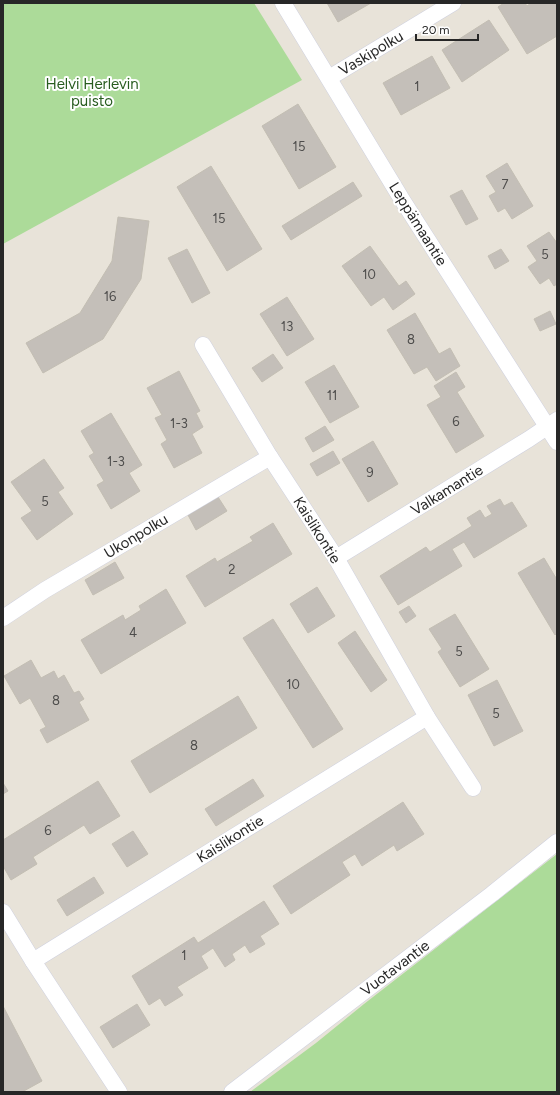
<svg xmlns="http://www.w3.org/2000/svg" width="560" height="1095" font-family="Figtree,sans-serif">
<rect width="100%" height="100%" fill="#e8e3d9"/>
<g fill="#acdb99">
<path d="M3 3H254L302 80 3 244Z"/>
<path d="M557 854V1092H250L316 1043 364 1004Z"/>
</g>
<g fill="#c4bfb9" stroke="#c3beb3">
<path d="M327 3H371L338 22Z"/>
<path d="M504 3H525L527 6 531 3H557V36L527 54 498 7Z"/>
<path d="M489 20 509 50 462 82 442 50Z"/>
<path d="M432 56 450 88 401 115 383 83Z"/>
<path d="M298 104 336 167 299 189 262 126Z"/>
<path d="M507 163 533 206 512 219 505 208 498 212 489 196 496 192 486 176Z"/>
<path d="M211 166 262 249 227 271 177 187Z"/>
<path d="M353 182 362 196 291 240 282 226Z"/>
<path d="M462 190 478 219 466 225 450 196Z"/>
<path d="M118 217 149 221 141 279 103 339 43 373 26 343 80 313 112 261Z"/>
<path d="M549 232 557 243V284L554 286 549 278 540 284 528 267 537 261 527 246Z"/>
<path d="M370 246 399 286 406 281 415 294 393 310 384 297 371 306 342 266Z"/>
<path d="M187 249 210 293 192 303 168 258Z"/>
<path d="M501 249 509 261 495 269 488 256Z"/>
<path d="M287 297 314 339 287 356 260 314Z"/>
<path d="M550 311 556 324 540 331 534 319Z"/>
<path d="M415 313 439 354 450 348 460 366 436 381 427 367 414 374 387 330Z"/>
<path d="M273 354 283 368 262 382 252 368Z"/>
<path d="M334 365 359 407 330 423 305 382Z"/>
<path d="M179 371 200 411 196 413 203 427 192 434 202 453 174 468 161 444 167 440 155 418 162 415 147 388Z"/>
<path d="M456 372 465 387 457 392 484 436 456 453 427 405 441 397 434 386Z"/>
<path d="M111 413 142 465 129 473 140 491 111 509 97 485 104 481 89 456 94 453 81 431Z"/>
<path d="M325 426 334 440 313 452 305 438Z"/>
<path d="M373 441 398 484 368 502 342 459Z"/>
<path d="M333 451 340 463 317 476 310 464Z"/>
<path d="M44 459 64 488 58 492 73 514 37 540 21 518 32 511 11 482Z"/>
<path d="M218 497 227 511 196 530 188 515Z"/>
<path d="M500 499 504 506 512 502 527 526 474 558 464 542 452 549 462 566 398 605 380 576 426 547 430 552 472 526 467 518 480 510 485 518 492 514 487 506Z"/>
<path d="M273 523 292 554 205 607 186 576 215 558 217 562 253 541 250 537Z"/>
<path d="M544 558 556 578H557V633L555 635 518 573Z"/>
<path d="M115 562 124 578 93 595 85 580Z"/>
<path d="M317 587 335 616 308 633 290 604Z"/>
<path d="M166 589 186 623 101 674 81 640 123 615 125 620 141 610 139 606Z"/>
<path d="M409 606 416 616 406 623 399 612Z"/>
<path d="M455 614 489 669 460 687 438 652 442 649 429 629Z"/>
<path d="M273 619 343 729 313 748 243 638Z"/>
<path d="M355 631 387 680 371 692 338 643Z"/>
<path d="M31 660 41 678 54 671 58 679 64 675 74 693 79 691 84 699 79 702 89 720 47 743 40 730 46 727 30 698 20 704 4 676Z"/>
<path d="M497 680 523 731 494 746 468 695Z"/>
<path d="M238 696 257 728 150 793 131 761Z"/>
<path d="M253 779 264 796 216 826 205 809Z"/>
<path d="M98 781 120 816 90 834 84 825 33 857 37 864 11 880 3 866V840Z"/>
<path d="M3 783 8 791 3 794Z"/>
<path d="M403 802 424 834 397 851 394 845 362 866 355 854 342 862 350 875 291 914 273 886Z"/>
<path d="M133 831 148 854 127 867 112 844Z"/>
<path d="M94 877 104 893 67 916 57 900Z"/>
<path d="M264 901 279 924 260 936 265 944 250 953 245 945 232 954 235 960 225 967 213 948 201 956 208 968 177 987 183 995 165 1006 160 998 149 1005 132 976 194 937 198 943Z"/>
<path d="M137 1004 150 1025 113 1048 100 1027Z"/>
<path d="M3 1006 42 1081 22 1092H3Z"/>
</g>
<g fill="none" stroke-linecap="round" stroke-linejoin="round">
<g stroke="#cfd1df" stroke-width="17">
<g id="minor">
<path d="M283 3 401 198 557 442"/>
<path d="M329 78 453 3"/>
<path d="M336 558 529 439 557 420"/>
<path d="M3 618 45 590 270 457"/>
<path d="M427 717 473 788"/>
<path d="M3 912 33 961 119 1092"/>
<path d="M33 961 427 717 336 558 270 457 203 345"/>
<path d="M232 1092 492 894 557 842"/>
</g>
</g>
<use href="#minor" stroke="#fff" stroke-width="16"/>
</g>
<g text-anchor="middle" dominant-baseline="central" stroke-width="4" stroke-linejoin="round" paint-order="stroke">
<g font-size="13" fill="#4e4d4c">
<text x="417" y="86">1</text>
<text x="299" y="146">15</text>
<text x="505" y="184">7</text>
<text x="219" y="218">15</text>
<text x="545" y="254">5</text>
<text x="369" y="274">10</text>
<text x="110" y="296">16</text>
<text x="287" y="326">13</text>
<text x="411" y="339">8</text>
<text x="332" y="395">11</text>
<text x="456" y="421">6</text>
<text x="179" y="423">1-3</text>
<text x="116" y="461">1-3</text>
<text x="370" y="472">9</text>
<text x="45" y="501">5</text>
<text x="232" y="569">2</text>
<text x="133" y="632">4</text>
<text x="459" y="651">5</text>
<text x="293" y="684">10</text>
<text x="56" y="700">8</text>
<text x="496" y="713">5</text>
<text x="194" y="745">8</text>
<text x="48" y="830">6</text>
<text x="184" y="955">1</text>
</g>
<g font-size="15" fill="#272727" stroke="#fff">
<text transform="translate(371 53) rotate(-31)">Vaskipolku</text>
<text transform="translate(418 224) rotate(58)">Leppämaantie</text>
<text transform="translate(447 490) rotate(-32)">Valkamantie</text>
<text transform="translate(317 530) rotate(58)">Kaislikontie</text>
<text transform="translate(136 536) rotate(-31)">Ukonpolku</text>
<text transform="translate(230 839) rotate(-32)">Kaislikontie</text>
<text transform="translate(395 968) rotate(-37)">Vuotavantie</text>
</g>
<g font-size="15" fill="#285c1f" stroke="#fff">
<text x="92" y="84">Helvi Herlevin<tspan x="92" dy="17">puisto</tspan></text>
</g>
</g>
<rect width="560" height="1095" fill="none" stroke="#272727" stroke-width="8"/>
<path d="M416 34v6h62v-6" fill="none" stroke="#272727" stroke-width="2"/>
<text x="422" y="34" font-size="12" fill="#272727" stroke="#ffffff" stroke-width="3" paint-order="stroke">20 m</text>
</svg>
